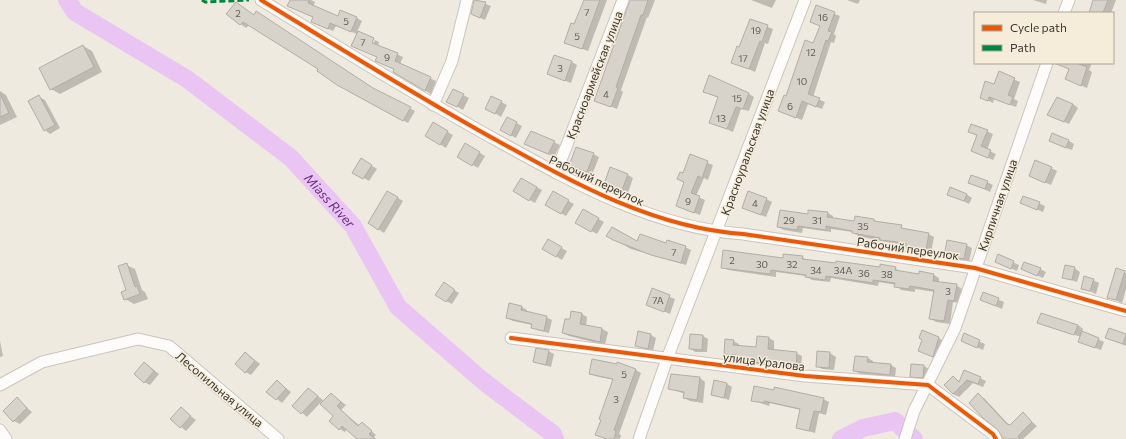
<svg xmlns="http://www.w3.org/2000/svg" width="1126" height="439" font-family="Commissioner,sans-serif">
<rect width="100%" height="100%" fill="#efeae0"/>
<g fill="#0003">
<path d="M291 0H311L315 2 313 7 339 17 357 18 362 21 357 32 370 47 371 48 375 40 379 42 378 46 403 57 400 64 436 81 431 94 394 72 395 69 377 61 378 57 357 34 336 26 333 31 318 25 314 17 289 6Z"/>
<path d="M475 0 491 6 485 20 472 14Z"/>
<path d="M585 0H607L588 51 571 45 575 25Z"/>
<path d="M631 0H655L648 18 647 17 621 90 623 92 617 109 595 100Z"/>
<path d="M751 0H776L772 8Z"/>
<path d="M847 0H860L858 4Z"/>
<path d="M1033 0H1047L1046 4Z"/>
<path d="M1096 0H1116L1111 13H1090Z"/>
<path d="M817 7 840 16 834 34 836 36 834 43 831 42 813 97 825 102 822 109 808 104 802 120 779 111 814 44 821 26Z"/>
<path d="M227 14 262 16 375 90 415 111 408 123 352 93 319 69 249 25 246 28Z"/>
<path d="M750 20 773 29 768 44 765 43 755 72 732 62 740 48Z"/>
<path d="M83 46 92 51 102 72 60 94 51 89Z"/>
<path d="M572 62 577 65 571 83 548 74Z"/>
<path d="M1070 63H1092L1089 70 1092 72 1087 88 1066 79Z"/>
<path d="M999 73 1020 82 1014 99 1018 101 1016 107 994 99 993 103 981 97 994 85Z"/>
<path d="M453 90 469 98 463 110 448 101Z"/>
<path d="M0 91 6 95 17 117 0 125Z"/>
<path d="M704 91 749 94 754 97 749 111 741 109 733 132 710 122 719 98Z"/>
<path d="M39 97 45 100 60 128 50 134 45 130Z"/>
<path d="M492 97 507 105 501 117 490 110Z"/>
<path d="M1073 104 1078 108 1069 124 1054 118Z"/>
<path d="M507 118 522 126 516 138 505 132Z"/>
<path d="M433 124 453 135 446 148 426 136Z"/>
<path d="M972 125 993 134 987 150 996 154 993 160 972 151 978 136 975 134Z"/>
<path d="M531 132 560 145 554 157 525 144Z"/>
<path d="M1069 141 1074 144 1072 150 1056 144Z"/>
<path d="M465 144 485 156 478 168 458 156Z"/>
<path d="M593 154 599 157 592 175 570 166Z"/>
<path d="M690 156 713 165 708 180 704 178 696 196 705 200 700 215 677 206 685 183 678 179 683 174Z"/>
<path d="M361 159 377 169 369 181 354 172Z"/>
<path d="M1051 168 1057 171 1051 185 1030 176Z"/>
<path d="M628 175 633 178 627 196 604 186Z"/>
<path d="M522 179 542 190 535 203 515 191Z"/>
<path d="M987 182 993 185 990 192 975 185Z"/>
<path d="M388 192 403 201 384 233 369 223Z"/>
<path d="M554 193 574 204 566 216 546 205Z"/>
<path d="M948 194H966L972 198 969 204Z"/>
<path d="M1024 197 1045 206 1043 212 1022 203Z"/>
<path d="M766 199 772 202 766 217 749 210Z"/>
<path d="M584 211 604 222 597 234 577 223Z"/>
<path d="M828 213 833 216V219L855 223 856 217 928 234 934 237 931 252 912 249 907 245 886 242 858 236 853 232 831 229V232L803 228 802 233 784 230 778 227 809 215Z"/>
<path d="M608 236 638 242 685 247 691 250 686 265 631 249Z"/>
<path d="M549 241 567 251 562 260 544 249Z"/>
<path d="M966 245 972 248 969 262 951 259 946 256Z"/>
<path d="M998 256 1019 265 1017 271 996 262Z"/>
<path d="M802 257 808 261 895 268 900 272 919 275 920 272 934 275 939 278V283L956 285 962 289 960 303 953 302 950 324 936 322 930 318 935 292 915 289V292L901 290 896 285 879 282 878 286 831 278 830 282 812 280 806 276 776 272V277L728 270 722 267Z"/>
<path d="M126 265 135 269 142 290 145 292 148 299 134 304 125 299 127 291Z"/>
<path d="M1074 268 1080 272 1077 282 1063 277Z"/>
<path d="M1022 269H1040L1046 272 1043 278Z"/>
<path d="M1116 270 1126 273V289L1122 303 1108 297Z"/>
<path d="M1093 280 1099 283 1096 294 1082 288Z"/>
<path d="M449 287 459 293 452 304 446 301Z"/>
<path d="M652 290 675 299 670 314 647 304Z"/>
<path d="M983 293 1004 302 1002 309 986 302Z"/>
<path d="M510 304 522 307 527 310V312L546 317 552 320 549 333 537 330 532 327V325L513 321 507 318Z"/>
<path d="M582 314 587 317 586 326 602 329 608 332 605 345 569 336 563 333 571 321Z"/>
<path d="M1038 323 1078 325 1083 329 1082 332 1104 342 1101 350 1085 344 1081 337Z"/>
<path d="M1109 329 1126 335V346L1106 337Z"/>
<path d="M651 335 656 338 653 351 636 346Z"/>
<path d="M964 335 985 344 983 350 962 341Z"/>
<path d="M703 336 708 339 707 352H695L690 348Z"/>
<path d="M769 338 774 341V350L796 353 802 356 801 369 742 363 737 359V357L730 356 725 353 733 341 739 344V347L757 348Z"/>
<path d="M938 338 944 341 938 359 919 351Z"/>
<path d="M0 341 3 356 0 357Z"/>
<path d="M548 351 554 354 551 367 534 362Z"/>
<path d="M818 352 830 353 836 357 834 370 822 369 817 366Z"/>
<path d="M246 353 260 364 251 375 245 372Z"/>
<path d="M868 358 873 361V363L891 365 896 368 895 378 860 374 854 370Z"/>
<path d="M145 363 159 374 150 385 144 382Z"/>
<path d="M912 365 924 366 929 369 928 380 917 379 911 376Z"/>
<path d="M636 370 641 373 619 434 621 435 620 439 602 437 597 434 614 380 595 376 590 373Z"/>
<path d="M965 371 986 381 983 387 973 383 959 397 953 394 954 377 960 382Z"/>
<path d="M672 375 700 378 705 382 703 403 690 401 684 398 685 394 669 388Z"/>
<path d="M277 381 291 392 282 403 267 391Z"/>
<path d="M727 384 732 387 729 400 712 394Z"/>
<path d="M314 393 323 400 307 417 293 405Z"/>
<path d="M331 394 346 405 341 410 360 426 362 424 367 427 376 435 374 437 376 439H358L347 429 345 432 340 429 335 416Z"/>
<path d="M978 395 984 398 1010 426 1023 414 1037 426 1023 439H1005Z"/>
<path d="M17 399 32 412 20 424 14 421Z"/>
<path d="M823 399 829 402 826 415 819 413 815 433 797 428 801 410 770 403 769 406 752 400Z"/>
<path d="M181 409 196 420 186 431 172 419Z"/>
</g>
<g fill="none" stroke-linecap="round" stroke-linejoin="round">
<g stroke="#eac5f4" stroke-width="18">
<path id="s1" d="M67 0 75 12 187 79 291 158 353 226 398 307 483 381 553 434 555 439"/>
<path d="M841 439 863 428 895 421 914 439"/>
</g>
</g>
<g fill="#d7d3cb" stroke="#b2aea7">
<path d="M290 0H309L308 3 338 16 340 10 357 17 351 32 330 23 328 29 311 22 313 17 287 6Z"/>
<path d="M474 0 486 2 480 18 471 14Z"/>
<path d="M584 0H600L582 49 564 43 571 23 574 24Z"/>
<path d="M630 0H648L643 15H641L616 87 618 88 611 107 594 101Z"/>
<path d="M1093 0H1108L1103 13H1089Z"/>
<path d="M236 2 254 15 256 11 373 88 411 107 403 121 337 85 317 71 318 69 243 22 240 25 226 14Z"/>
<path d="M816 5 835 12 828 31 832 32 828 41 826 40 808 94 820 98 816 107 802 101 796 118 778 111 784 95 786 96 805 40 813 43 820 26 810 22Z"/>
<path d="M750 19 768 25 762 42 760 41 749 69 731 63 737 46 739 47Z"/>
<path d="M358 31 374 38 372 43 398 53 395 61 431 77 425 91 393 72 394 69 375 61 377 57 351 46Z"/>
<path d="M83 45 94 67 50 90 39 68Z"/>
<path d="M554 55 572 61 565 81 547 74Z"/>
<path d="M1054 63H1076L1087 67 1081 86 1065 79 1069 69Z"/>
<path d="M999 71 1015 78 1008 95 1013 97 1010 105 989 97 988 101 980 98 985 81 994 84Z"/>
<path d="M709 75 749 93 743 109 736 107 727 129 709 123 718 97 703 92Z"/>
<path d="M453 89 464 94 457 107 446 102Z"/>
<path d="M0 94 9 113 0 117Z"/>
<path d="M39 95 55 125 44 131 28 101Z"/>
<path d="M491 96 502 101 495 114 485 109Z"/>
<path d="M1057 97 1073 104 1064 122 1047 115Z"/>
<path d="M507 117 517 122 511 136 500 130Z"/>
<path d="M433 122 448 131 440 145 425 136Z"/>
<path d="M971 124 988 130 981 146 991 150 988 158 971 151 977 135 968 132Z"/>
<path d="M531 131 555 141 548 154 524 144Z"/>
<path d="M1052 133 1069 140 1066 148 1049 141Z"/>
<path d="M465 143 480 152 472 166 457 157Z"/>
<path d="M576 147 594 153 587 172 569 166Z"/>
<path d="M690 154 708 161 702 178 698 176 691 193 700 196 694 213 676 206 684 182 677 179 680 172 683 173Z"/>
<path d="M361 158 372 165 363 179 352 173Z"/>
<path d="M1035 160 1052 167 1045 183 1029 176Z"/>
<path d="M610 167 628 174 621 193 603 187Z"/>
<path d="M971 175 988 181 985 189 968 183Z"/>
<path d="M521 178 537 187 529 201 513 191Z"/>
<path d="M950 187 967 194 964 201 947 195Z"/>
<path d="M387 191 398 197 378 230 368 223Z"/>
<path d="M553 191 569 200 561 214 545 205Z"/>
<path d="M748 191 767 198 761 215 742 208Z"/>
<path d="M1023 196 1040 202 1037 210 1020 203Z"/>
<path d="M583 209 599 218 591 232 575 223Z"/>
<path d="M780 210 808 214V210L828 212 827 217 854 221 855 216 874 219V221L902 225 901 228 929 233 926 250 906 247V243L880 240V238L852 233V231L826 226V230L798 226 797 230 777 227Z"/>
<path d="M612 227 637 241 640 234 666 243 667 240 686 246 681 263 651 255 613 240 606 236Z"/>
<path d="M548 239 562 247 556 257 542 249Z"/>
<path d="M947 240 967 244 964 259 944 256Z"/>
<path d="M723 250 783 258V254L803 256 802 259 836 263V261L880 267V264L896 267 895 270 919 274V271L934 274 933 281 957 284 954 301 948 300 944 321 929 319 934 290 910 286 909 289 894 287 895 283 873 280V283L826 276 825 280 805 277 806 275 771 270 770 274 721 268Z"/>
<path d="M998 254 1014 261 1011 269 995 262Z"/>
<path d="M1024 262 1041 268 1037 276 1021 269Z"/>
<path d="M127 263 135 287 137 286 140 294 124 300 121 292 126 290 118 266Z"/>
<path d="M1065 265 1075 267 1072 280 1062 278Z"/>
<path d="M1116 268 1125 271 1116 300 1107 298Z"/>
<path d="M1084 276 1094 279 1090 291 1081 289Z"/>
<path d="M444 282 455 290 446 302 435 295Z"/>
<path d="M652 288 670 295 664 312 646 305Z"/>
<path d="M983 292 999 298 996 306 980 300Z"/>
<path d="M509 303 522 306 521 310 547 316 544 331 531 328 532 324 506 318Z"/>
<path d="M571 311 582 313 580 324 602 328 600 342 562 333 565 319H570Z"/>
<path d="M1041 313 1078 325 1074 335 1037 323Z"/>
<path d="M1109 328 1126 334 1123 344 1105 338Z"/>
<path d="M922 330 939 337 933 357 918 351 922 340 919 338Z"/>
<path d="M638 331 651 334 648 349 635 346Z"/>
<path d="M1082 331 1099 338 1095 348 1078 342Z"/>
<path d="M964 333 980 340 977 348 961 341Z"/>
<path d="M690 334 703 335 702 350 689 349Z"/>
<path d="M757 336 769 337 768 349 797 352 796 367 736 360V355L724 354 725 339 734 340 733 345 756 347Z"/>
<path d="M536 348 549 350 546 365 533 362Z"/>
<path d="M817 351 830 352 829 368 816 367Z"/>
<path d="M245 352 255 361 245 373 235 364Z"/>
<path d="M855 356 868 357 867 362 891 364 890 375 853 371Z"/>
<path d="M592 359 617 364V362L636 369 614 430 616 431 614 439H607L595 435 601 420 599 419 613 379 589 374Z"/>
<path d="M144 362 154 371 144 383 134 374Z"/>
<path d="M911 364 924 365 923 378 910 377Z"/>
<path d="M964 370 981 377 978 384 967 380 953 394 944 385 953 376 959 382Z"/>
<path d="M671 374 700 377 697 400 683 398 684 392 668 389Z"/>
<path d="M277 380 286 389 276 400 266 392Z"/>
<path d="M714 380 727 383 724 398 711 395Z"/>
<path d="M754 386 774 390V387L824 398 821 412 814 411 809 431 796 428 800 409 764 401V403L751 401Z"/>
<path d="M308 388 318 396 301 414 292 406Z"/>
<path d="M331 393 341 402 337 406 358 426 362 422 372 431 369 434 375 439H357L342 426 339 430 329 421 333 416 320 404Z"/>
<path d="M978 393 1007 424 1010 425 1023 412 1032 422 1018 436 1020 439H1004L997 429 983 418 969 403Z"/>
<path d="M17 397 27 408 13 422 3 411Z"/>
<path d="M181 407 191 416 180 428 170 419Z"/>
</g>
<g fill="none" stroke-linecap="round" stroke-linejoin="round">
<g stroke="#c9c5bd" stroke-width="13">
<g id="minor">
<path d="M261 0C340 48 418 97 498 141 574 183 654 228 743 234L975 268 1126 311"/>
<path d="M1064 13 1069 0"/>
<path d="M433 105 452 61 467 0"/>
<path d="M556 173 623 0"/>
<path d="M511 338 805 376 928 385 993 434 996 439"/>
<path d="M0 385 42 362 138 339 169 346 278 439"/>
<path d="M0 430 6 439"/>
<path d="M639 439 667 359 805 0"/>
<path d="M905 439 914 411 955 328 1047 63"/>
</g>
</g>
<use href="#minor" stroke="#fdfcfa" stroke-width="11"/>
<path stroke="#00873e" stroke-width="3" stroke-dasharray="6 3" stroke-linecap="butt" d="M202 0 205 2 249 0"/>
<g stroke="#f5ecda" stroke-width="6">
<g id="cycleway">
<path d="M261 0C340 48 418 97 498 141 574 183 654 228 743 234L975 268 1126 311"/>
<path d="M511 338 805 376 928 385 993 434 996 439"/>
</g>
</g>
<use href="#cycleway" stroke="#e8590c" stroke-width="4"/>
</g>
<g text-anchor="middle" dominant-baseline="central" stroke-width="3" stroke-linejoin="round" paint-order="stroke">
<g font-size="10" fill="#625e57">
<text x="587" y="12">7</text>
<text x="238" y="13">2</text>
<text x="823" y="17">16</text>
<text x="346" y="21">5</text>
<text x="756" y="30">19</text>
<text x="577" y="36">5</text>
<text x="363" y="42">7</text>
<text x="811" y="52">12</text>
<text x="387" y="57">9</text>
<text x="743" y="58">17</text>
<text x="560" y="68">3</text>
<text x="802" y="81">10</text>
<text x="606" y="94">4</text>
<text x="737" y="98">15</text>
<text x="790" y="106">6</text>
<text x="721" y="118">13</text>
<text x="688" y="201">9</text>
<text x="755" y="203">4</text>
<text x="789" y="220">29</text>
<text x="817" y="220">31</text>
<text x="863" y="226">35</text>
<text x="674" y="252">7</text>
<text x="732" y="260">2</text>
<text x="762" y="264">30</text>
<text x="792" y="264">32</text>
<text x="816" y="270">34</text>
<text x="843" y="270">34А</text>
<text x="864" y="273">36</text>
<text x="887" y="274">38</text>
<text x="948" y="291">3</text>
<text x="658" y="300">7А</text>
<text x="624" y="374">5</text>
<text x="616" y="399">3</text>
</g>
<g font-size="12" fill="#3b3730" stroke="#f5ecda">
<text transform="translate(594 75) rotate(-69)">Красноармейская улица</text>
<text transform="translate(747 152) rotate(-70)">Красноуральская улица</text>
<text transform="translate(597 180) rotate(25)">Рабочий переулок</text>
<text transform="translate(997 205) rotate(-71)">Кирпичная улица</text>
<text transform="translate(908 248) rotate(8)">Рабочий переулок</text>
<text transform="translate(764 361) rotate(7)">улица Уралова</text>
<text transform="translate(220 389) rotate(40)">Лесопильная улица</text>
</g>
<g font-size="13" font-style="italic" fill="#6b2f80" stroke="#f5ecda">
<text stroke="none"><textPath href="#s1" startOffset="333">Miass River</textPath></text>
</g>
</g>
<rect x="974" y="12" width="140" height="52" fill="#f5ecda" stroke="#aba496"/>
<rect x="982" y="25" width="20" height="6" fill="#e8590c" stroke="#aba496"/>
<text x="1010" y="32" font-size="12" fill="#3b3730">Cycle path</text>
<rect x="982" y="45" width="20" height="6" fill="#00873e" stroke="#aba496"/>
<text x="1010" y="52" font-size="12" fill="#3b3730">Path</text>
</svg>
